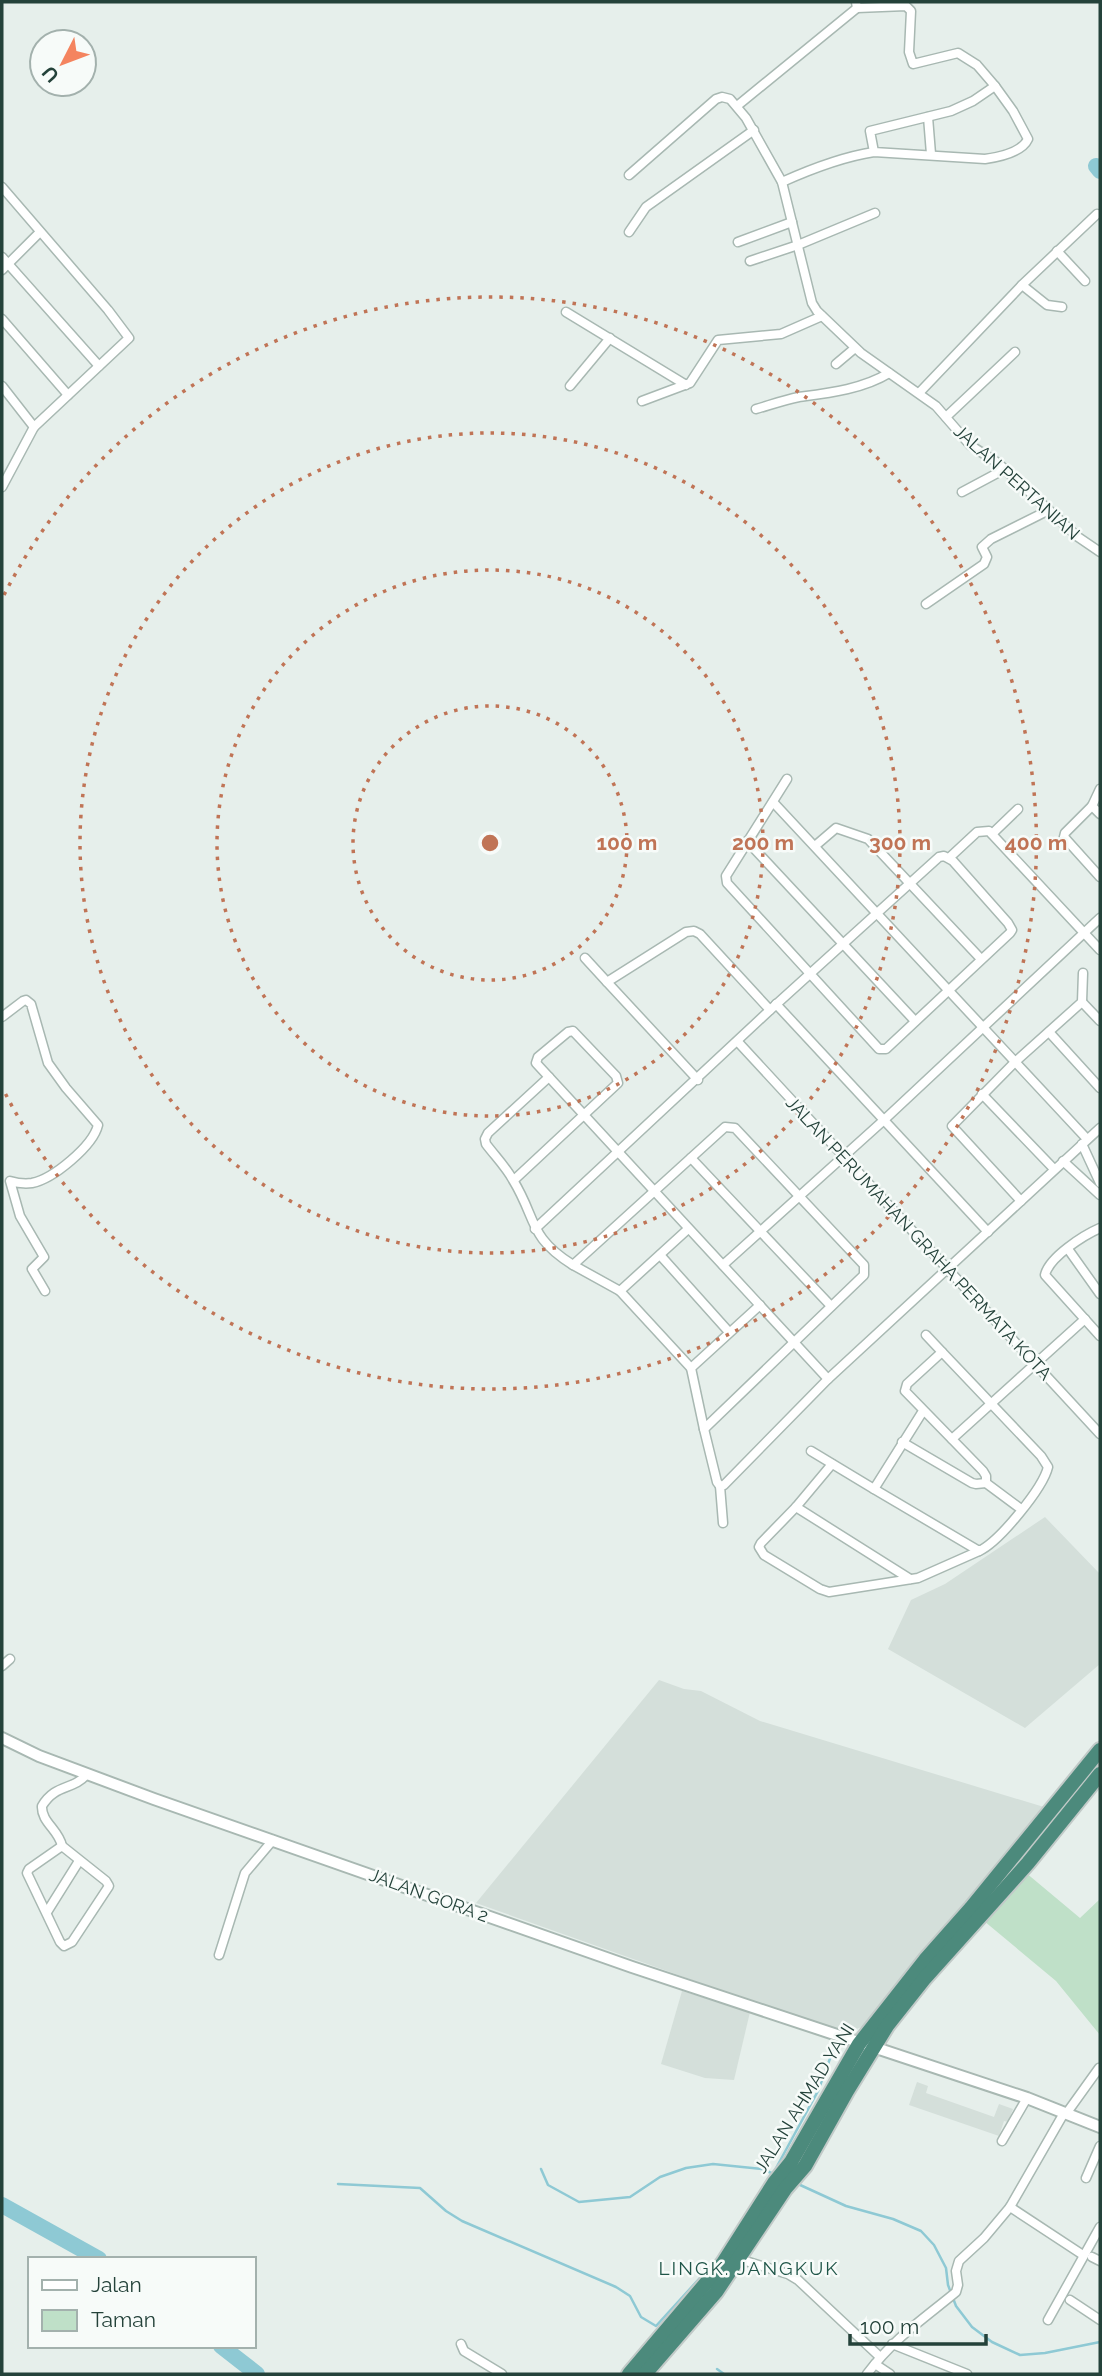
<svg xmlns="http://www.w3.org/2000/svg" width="1102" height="2376" font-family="Raleway,sans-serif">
<rect width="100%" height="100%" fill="#e6efeb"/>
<g fill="#d4dfda">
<path d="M1045 1517 1100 1574V1664L1025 1728 888 1649 911 1600 945 1584Z"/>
<path d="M659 1680 684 1689 701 1691 760 1721 1044 1807 874 2022 844 2034 476 1903Z"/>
<path d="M682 1991 750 2012 734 2080 705 2078 661 2064Z"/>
<path d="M917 2082 928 2086 926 2093 994 2117 999 2104 1013 2109 1008 2122 1004 2121 999 2136 909 2105Z"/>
</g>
<path fill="#bfe0c8" d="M1025 1872 1080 1918 1100 1899V2035L1056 1981 984 1921Z"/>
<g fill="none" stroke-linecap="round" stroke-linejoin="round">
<g stroke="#8ec9d4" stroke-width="2.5">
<path d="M541 2169 548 2185 579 2202 630 2197 660 2177 686 2168 713 2164 762 2169 776 2175"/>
<path d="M775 2170 818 2091 835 2045"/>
<path d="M338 2184 420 2188 446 2211 462 2221 616 2287 630 2296 641 2317 656 2326 720 2256"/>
<path d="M798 2184 846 2206 893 2219 921 2231 934 2245 946 2268 948 2285 956 2306 972 2327 992 2342 1020 2355 1045 2353 1100 2342"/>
<path d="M729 2241 772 2173"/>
<path d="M717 2369 724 2374"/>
</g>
<g stroke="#8ec9d4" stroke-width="16">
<path d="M1096 166 1100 171"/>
<path d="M2 2205 99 2259"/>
<path d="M221 2346 257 2374"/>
</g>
<g stroke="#a8b8b2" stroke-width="11">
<g id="minor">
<path d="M857 8 906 6 911 11 909 52 913 64 958 53 977 65 995 86"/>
<path d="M737 106 857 8 856 2"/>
<path d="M928 117 931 154"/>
<path d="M629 175 716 99 722 97 730 99 746 118 782 182 812 303 817 311 861 353 936 406 970 445 998 463 1078 537 1100 552"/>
<path d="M782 182C811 169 841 157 874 152L985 159C999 157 1022 152 1028 139L1013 111 995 86 973 101 951 111 870 131 874 152"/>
<path d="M2 187 108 310 129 338 34 427"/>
<path d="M629 232 646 207 754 130"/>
<path d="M738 242 792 222"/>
<path d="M1057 251 1085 281"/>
<path d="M2 257 99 366"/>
<path d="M750 261 798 245 875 213"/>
<path d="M2 270 40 232"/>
<path d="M1022 285 1047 305 1062 307"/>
<path d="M566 312 686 385"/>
<path d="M2 319 68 395"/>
<path d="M836 364 855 348"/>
<path d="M2 386 34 427 2 487"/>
<path d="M570 386 610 338"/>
<path d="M919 393 1022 285 1097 214"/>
<path d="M642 401 690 383 718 340 781 334 822 316"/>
<path d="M756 409C770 405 784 400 799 397 829 393 863 389 889 373"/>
<path d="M946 417 1015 352"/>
<path d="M962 492 1005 469"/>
<path d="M926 604 984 564 987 557 982 547 991 539 1049 510"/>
<path d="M1100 789 1092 806 1100 814"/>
<path d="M773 802 1087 1139"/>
<path d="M1092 806 1065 833 1064 837 1100 877"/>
<path d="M992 834 1018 809"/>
<path d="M747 841 915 1021"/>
<path d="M815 846 836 828 868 839 981 959"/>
<path d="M949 858 977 832 989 831 1100 950"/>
<path d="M585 958 607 982"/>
<path d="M1082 1002 1100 1021"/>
<path d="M776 1004 988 1232"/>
<path d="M2 1017 23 1001 26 1000 31 1004 48 1063 66 1088 98 1125C93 1146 53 1179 32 1183 25 1184 17 1183 10 1181L20 1216 44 1257 32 1269 45 1291"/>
<path d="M1049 1032 1100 1088"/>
<path d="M738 1042 1100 1434"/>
<path d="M549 1077 488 1133 485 1139 486 1144C495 1156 506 1167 513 1180 537 1219 528 1237 573 1265"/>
<path d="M698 1080 607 982 686 932 694 931 700 934 770 1010"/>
<path d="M982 1094 1054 1169"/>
<path d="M1082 1144 1100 1183"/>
<path d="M691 1158 831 1306"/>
<path d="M1063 1161 1100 1195"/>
<path d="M514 1180 618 1083 616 1076 573 1031 568 1032 538 1057 536 1063C633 1169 731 1274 828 1379"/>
<path d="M1021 1201 952 1126 1015 1062 1082 1002 1083 973"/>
<path d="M1100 1228C1084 1235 1049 1257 1045 1275L1100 1336"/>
<path d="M535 1229 770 1010 939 857 944 856 953 861 1008 923 1012 930 1010 933 886 1049H879L727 883 726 876 787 779"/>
<path d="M688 1229 620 1291 573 1265 725 1127 735 1128 864 1265V1275L704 1429 691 1368 760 1305"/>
<path d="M1068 1249 1100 1294"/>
<path d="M660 1255 729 1332"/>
<path d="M723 1265 884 1120 1100 918"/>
<path d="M620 1291 691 1368"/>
<path d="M926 1335 942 1352"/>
<path d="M923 1411 874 1489 979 1551C999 1542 1043 1488 1048 1467L1041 1456 942 1352 907 1384 905 1391 983 1471 986 1476V1483L1021 1509"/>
<path d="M704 1429 717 1482 720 1486 724 1485 828 1379 1100 1128"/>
<path d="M952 1439 1085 1319"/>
<path d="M902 1442 972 1483 976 1484 986 1483"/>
<path d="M811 1451 874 1489"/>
<path d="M832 1464 796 1507 761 1543 759 1547 764 1555 820 1589 829 1592 918 1578 979 1551"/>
<path d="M720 1486 723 1523"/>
<path d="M796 1507 910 1579"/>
<path d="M2 1666 10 1659"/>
<path d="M62 1846 106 1881 109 1886 72 1942 64 1946 60 1942 27 1873 29 1869Z"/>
<path d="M62 1846C59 1830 41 1822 42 1806 56 1783 73 1791 87 1774"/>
<path d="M47 1912 79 1861"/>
<path d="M219 1955 245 1873 273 1840"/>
<path d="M1066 2114 1099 2068"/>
<path d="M1002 2141 1027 2098"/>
<path d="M1086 2178 1100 2146"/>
<path d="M1010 2207 1083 2255"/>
<path d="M1092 2257 1100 2261"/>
<path d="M739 2259 788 2274 798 2280 879 2356"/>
<path d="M1070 2300 1100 2320"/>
<path d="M1048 2320 1100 2227"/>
<path d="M461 2344 464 2351 502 2374"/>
<path d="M892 2344 967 2374"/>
<path d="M875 2364 890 2374"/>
<path d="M867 2374C893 2339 922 2320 956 2292L958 2285 956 2271 959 2261 984 2238 1010 2207 1064 2113"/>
</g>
</g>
<g stroke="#a8b8b2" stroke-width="14">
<path id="tertiary" d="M2 1738 39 1756 154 1799 632 1967 1027 2098 1100 2127"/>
</g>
<g stroke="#c2cac8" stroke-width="18">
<g id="trunk">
<path d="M629 2374 723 2263 774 2183 791 2162 859 2044 925 1960 971 1908 1100 1750"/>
<path d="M645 2374 716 2292 785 2189 805 2166 847 2091 887 2026 925 1978 1028 1863 1100 1774"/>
</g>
</g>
<use href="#minor" stroke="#fff" stroke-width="8"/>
<use href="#tertiary" stroke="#fff" stroke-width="10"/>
<use href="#trunk" stroke="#4c8a7c" stroke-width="14"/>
</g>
<g fill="none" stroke="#c07456" stroke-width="3.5" stroke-dasharray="3.5 7">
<circle cx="490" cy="843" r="137"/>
<circle cx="490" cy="843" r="273"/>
<circle cx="490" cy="843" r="410"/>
<path d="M4 595A546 546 0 1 1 4 1091"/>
</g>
<g text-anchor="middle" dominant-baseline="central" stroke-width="5" stroke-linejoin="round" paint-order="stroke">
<g font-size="18" fill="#24423a" stroke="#f7fbf9">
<text transform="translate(1017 482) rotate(42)">JALAN PERTANIAN</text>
<text transform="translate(919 1238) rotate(47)">JALAN PERUMAHAN GRAHA PERMATA KOTA</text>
<text transform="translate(429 1895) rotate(20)">JALAN GORA 2</text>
<text transform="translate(804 2098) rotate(-58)">JALAN AHMAD YANI</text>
</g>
<g font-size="19" letter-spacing="2" fill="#1f5548" stroke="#f7fbf9">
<text x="749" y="2268">LINGK. JANGKUK</text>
</g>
</g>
<circle cx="490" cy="843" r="10" fill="#c07456" stroke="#f7fbf9" stroke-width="3.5"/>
<g font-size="21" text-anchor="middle" font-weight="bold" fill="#c07456" stroke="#f7fbf9" stroke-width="5" stroke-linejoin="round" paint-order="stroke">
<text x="627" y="850">100 m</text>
<text x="763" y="850">200 m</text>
<text x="900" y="850">300 m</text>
<text x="1036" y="850">400 m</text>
</g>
<rect width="1102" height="2376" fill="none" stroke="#24423a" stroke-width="7"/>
<rect x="28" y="2257" width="228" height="91" fill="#f7fbf9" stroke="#a3b1ad" stroke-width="2"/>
<rect x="42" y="2280" width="35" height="10" fill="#ffffff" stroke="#a3b1ad" stroke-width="2"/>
<text x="91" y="2292" font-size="21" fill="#24423a">Jalan</text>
<rect x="42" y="2310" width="35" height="21" fill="#bfe0c8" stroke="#a3b1ad" stroke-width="2"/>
<text x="91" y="2327" font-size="21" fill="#24423a">Taman</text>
<g transform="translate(63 63) rotate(228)"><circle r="33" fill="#f7fbf9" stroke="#a3b1ad" stroke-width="2"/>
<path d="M0-5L12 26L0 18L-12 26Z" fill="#f4845f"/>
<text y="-10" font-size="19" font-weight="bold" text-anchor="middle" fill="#24423a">U</text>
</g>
<path d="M850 2334v10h136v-10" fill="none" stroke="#24423a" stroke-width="3.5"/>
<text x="860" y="2334" font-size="21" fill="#24423a" stroke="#f7fbf9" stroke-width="5" paint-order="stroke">100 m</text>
</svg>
